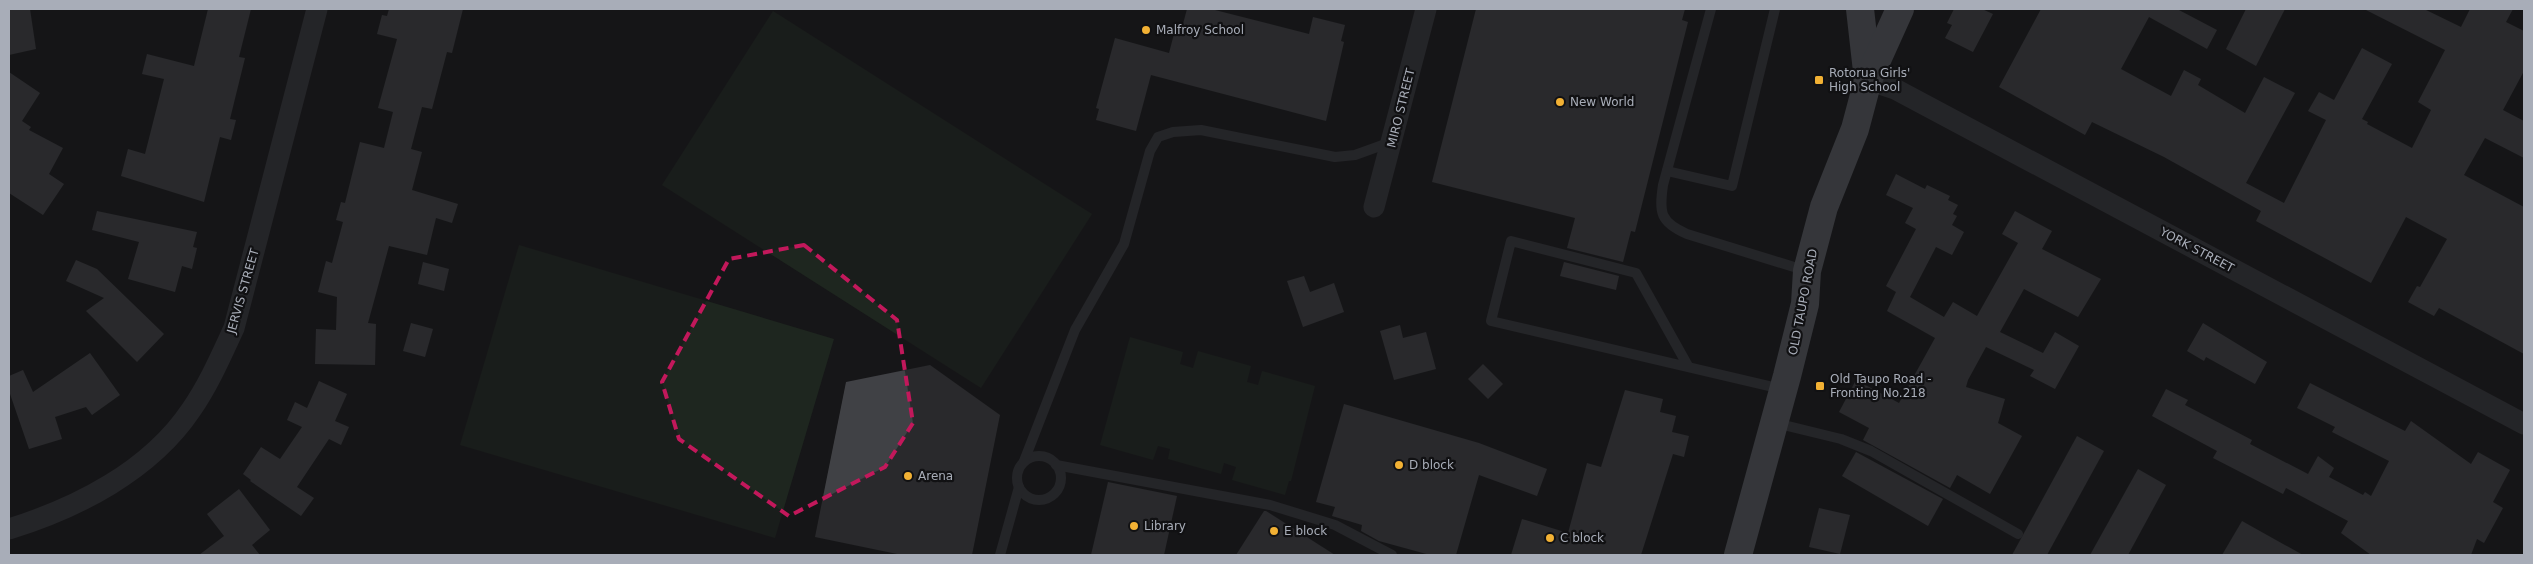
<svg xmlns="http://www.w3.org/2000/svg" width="2533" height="564" font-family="'DejaVu Sans',sans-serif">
<rect width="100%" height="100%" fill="#161618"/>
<g fill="#1e261f">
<path d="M773 11 1092 214 981 388 662 185Z"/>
<path d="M519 245 834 339 775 538 460 445Z"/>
<path d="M1130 337 1183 352 1180 364 1193 368 1198 351 1251 366 1247 382 1258 385 1262 371 1315 386 1291 481H1289L1285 495 1232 480 1236 467 1224 463 1221 474 1168 459 1170 449 1158 446 1153 460 1100 445Z"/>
</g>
<g fill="#404145">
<path d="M9 9H30L36 49 9 55Z"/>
<path d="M208 9H251L239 57 245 58 230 119 236 120 231 140 220 137 204 202 121 176 128 149 145 154 164 79 142 74 147 54 194 66Z"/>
<path d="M389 9H463L452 53 447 52 432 109 422 107 411 149 422 152 412 190 458 204 452 223 436 218 427 255 389 246 368 323 376 324 375 365 315 364 316 329 336 330 337 297 318 292 326 261 332 263 343 222 336 220 341 202 345 203 360 142 384 148 393 112 378 108 397 39 377 34 382 15 387 16Z"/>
<path d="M1187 9H1211L1309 34 1313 17 1345 25 1341 41 1344 42 1326 121 1151 75 1136 131 1096 120 1099 109 1096 108 1115 38 1169 53 1174 34 1180 35Z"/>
<path d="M1476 9H1685L1682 20 1688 22 1635 232 1631 231 1623 262 1567 248 1575 218 1432 182Z"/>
<path d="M1954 9H1982L1993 14 1973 52 1945 38 1952 25 1947 23Z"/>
<path d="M2041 9H2177L2217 30 2207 49 2149 17 2121 69 2171 96 2184 70 2201 79 2198 85 2245 113 2264 77 2295 93 2246 183 2284 203 2326 120 2308 111 2319 92 2334 100 2362 48 2392 64 2362 119 2368 122 2367 124 2412 148 2431 110 2418 102 2445 50 2364 9H2424L2461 27 2470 9H2513L2506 22 2524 31V71L2503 110 2524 121V158L2485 138 2464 175 2524 207V354L2439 308 2434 316 2408 302 2417 286 2420 287 2447 239 2406 217 2371 283 2256 221 2261 211 2164 157 2092 122 2085 135 1999 87Z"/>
<path d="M2246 9H2285L2256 66 2226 49Z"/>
<path d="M9 72 40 93 22 121 31 127 29 130 63 148 49 174 64 184 43 215 9 193Z"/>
<path d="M1896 174 1925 189 1927 185 1950 196 1948 200 1958 205 1953 214 1957 216 1952 225 1964 232 1952 255 1936 247 1910 297 1944 317 1953 302 1977 316 2018 243 2002 234 2015 211 2052 231 2042 249 2101 279 2078 317 2024 289 2000 332 2043 353 2055 332 2079 346 2055 389 2030 376 2034 370 1986 347 1968 380 1966 387 2005 399 1998 423 2022 436 1990 494 1957 475 1950 488 1863 440 1869 428 1839 412 1856 380 1899 403 1935 338 1887 311 1896 292 1886 286 1916 229 1905 223 1913 208 1886 195Z"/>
<path d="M97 211 197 232 193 247 197 248 192 269 182 266 175 292 128 279 139 242 92 230Z"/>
<path d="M76 260 97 269 164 334 137 362 86 311 104 298 66 281Z"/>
<path d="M423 262 449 269 444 291 418 284Z"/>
<path d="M1564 262 1619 276 1616 290 1560 276Z"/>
<path d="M1304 276 1310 292 1334 283 1344 312 1303 327 1287 281Z"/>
<path d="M411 323 433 329 425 357 403 351Z"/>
<path d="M2203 323 2267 362 2255 384 2206 357 2204 361 2187 351Z"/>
<path d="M1400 325 1403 338 1426 332 1436 369 1394 380 1380 331Z"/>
<path d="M90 353 120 395 92 415 86 407 55 417 62 439 29 449 9 391V376L23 370 33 392Z"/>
<path d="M1483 364 1503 384 1488 399 1468 379Z"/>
<path d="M930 365 1000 415 972 555H902L815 537 846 382Z"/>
<path d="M319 381 347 394 335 421 349 427 341 445 329 439 297 487 314 498 301 516 250 481 251 480 243 474 261 447 280 459 302 427 287 420 295 402 307 408Z"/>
<path d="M2310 383 2405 431 2411 421 2471 464 2478 452 2510 470 2493 502 2503 508 2484 543 2477 539 2471 555H2371L2341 533 2348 521 2286 488 2283 494 2213 458 2217 451 2152 416 2166 389 2188 400 2185 405 2252 440 2250 444 2308 474 2318 456 2334 468 2329 477 2363 495 2365 492 2371 496 2389 461 2332 432 2335 427 2297 408Z"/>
<path d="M1625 390 1663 399 1660 412 1676 416 1672 432 1689 436 1684 457 1673 454 1641 555H1511L1522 519 1568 533 1587 463 1601 467Z"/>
<path d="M1344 404 1479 443 1547 469 1537 496 1479 475 1456 555H1430L1379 541 1361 531 1362 525 1332 516 1335 507 1316 502Z"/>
<path d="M2077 436 2104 451 2047 555H2012Z"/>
<path d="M1856 452 1943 499 1928 526 1842 476Z"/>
<path d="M2138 469 2166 485 2128 555H2090Z"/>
<path d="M1108 482 1177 496 1164 555H1091Z"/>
<path d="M239 489 270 530 252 545 260 555H199L224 536 207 514Z"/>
<path d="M1819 508 1850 515 1840 554 1809 547Z"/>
<path d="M1264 511H1266L1335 555H1236Z"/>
<path d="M2242 521 2303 555H2222Z"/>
</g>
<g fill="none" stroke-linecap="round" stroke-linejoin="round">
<g stroke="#37383d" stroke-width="10">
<path d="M1711 9 1663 185C1659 213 1660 222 1687 234L1807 271"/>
<path d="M1667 171 1732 186 1775 9"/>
<path d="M1688 366 1636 273 1511 241 1491 321 1782 389"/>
<path d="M1775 423 1841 439 1871 451 2018 534"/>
<circle cx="1039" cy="478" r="22"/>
<path d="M1024 461 1075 330 1124 244 1150 151 1158 137 1173 132 1201 130 1335 157 1355 155 1391 142"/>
<path d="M1056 465 1270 505 1335 525 1392 555"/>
<path d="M1000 555 1019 487"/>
</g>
<g stroke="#37383d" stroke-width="21">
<path d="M1868 80 1895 89 2524 424"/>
<path d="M1374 207 1426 9"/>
<path d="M9 529C77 508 150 471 191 410 209 384 221 356 234 328L317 9"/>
</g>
<g stroke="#5b5e65" stroke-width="28">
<path d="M1860 9 1868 80"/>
<path d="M1738 555 1787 376 1805 304 1807 271 1824 207 1855 129 1868 80 1900 9"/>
</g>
</g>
<path d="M0 0H2533V564H0ZM804 245 897 320 913 423 885 467 789 516 679 439 662 382 729 259Z" fill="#161618" fill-opacity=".55" fill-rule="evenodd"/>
<path fill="none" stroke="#c2185b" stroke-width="4" stroke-dasharray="10 6" stroke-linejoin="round" d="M804 245 897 320 913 423 885 467 789 516 679 439 662 382 729 259Z"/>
<g fill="#f2b134" stroke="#111113" stroke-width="2">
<circle cx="1146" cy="30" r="5"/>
<rect x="1814" y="75" width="10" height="10" rx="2.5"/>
<circle cx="1560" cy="102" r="5"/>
<rect x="1815" y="381" width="10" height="10" rx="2.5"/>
<circle cx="1399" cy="465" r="5"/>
<circle cx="908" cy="476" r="5"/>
<circle cx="1134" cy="526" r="5"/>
<circle cx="1274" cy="531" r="5"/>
<circle cx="1550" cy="538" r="5"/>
</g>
<g text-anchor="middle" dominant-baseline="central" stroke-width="4.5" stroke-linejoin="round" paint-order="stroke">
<g font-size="12" fill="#a8adb8" stroke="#111113" text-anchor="start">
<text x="1156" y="30">Malfroy School</text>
<text x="1829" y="73">Rotorua Girls'<tspan x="1829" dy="14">High School</tspan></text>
<text x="1570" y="102">New World</text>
<text x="1830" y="379">Old Taupo Road -<tspan x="1830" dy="14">Fronting No.218</tspan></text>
<text x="1409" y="465">D block</text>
<text x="918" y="476">Arena</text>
<text x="1144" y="526">Library</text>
<text x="1284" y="531">E block</text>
<text x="1560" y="538">C block</text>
</g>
<g font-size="12" fill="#a8adb8" stroke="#111113">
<text transform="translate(1401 108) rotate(-76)">MIRO STREET</text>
<text transform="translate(2197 250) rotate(28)">YORK STREET</text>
<text transform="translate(243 291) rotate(-74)">JERVIS STREET</text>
<text transform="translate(1803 302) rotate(-79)">OLD TAUPO ROAD</text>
</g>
</g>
<rect width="2533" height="564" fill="none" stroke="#a8adb8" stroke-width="20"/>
</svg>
